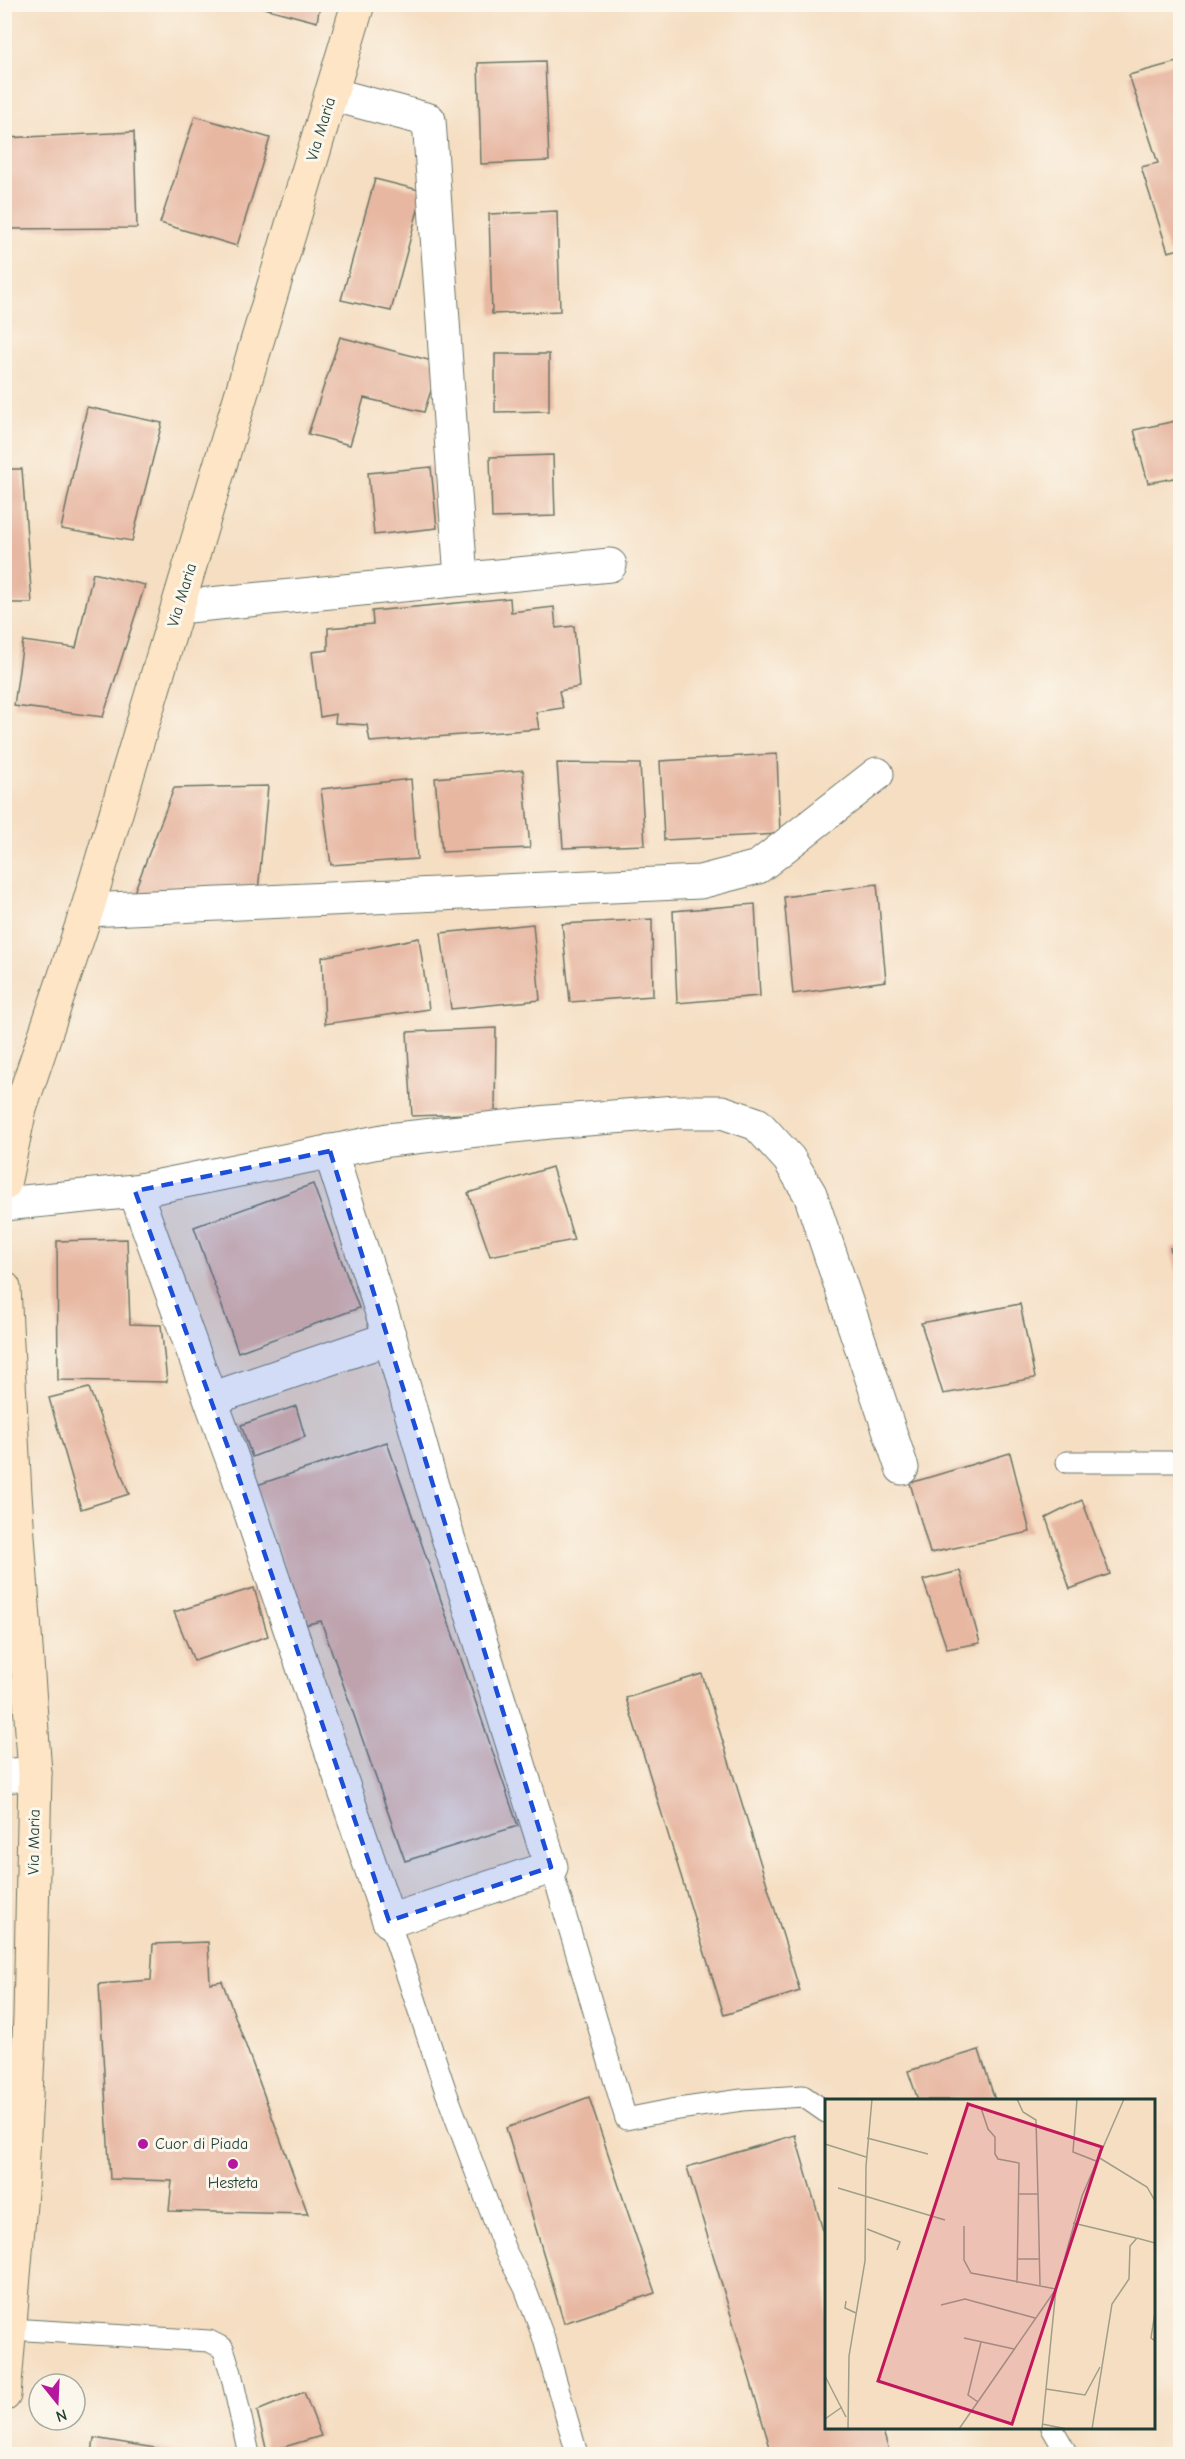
<svg xmlns="http://www.w3.org/2000/svg" width="1185" height="2459" font-family="'Comic Neue',sans-serif">
<rect width="100%" height="100%" fill="#fbf7ec"/>
<filter id="ink" filterUnits="userSpaceOnUse"><feTurbulence type="fractalNoise" baseFrequency=".0167" numOctaves="2"/><feDisplacementMap in="SourceGraphic" scale="12" xChannelSelector="R" yChannelSelector="G"/><feConvolveMatrix kernelMatrix="1 2 1 2 8 2 1 2 1" color-interpolation-filters="sRGB"/></filter>
<filter id="wash" filterUnits="userSpaceOnUse"><feTurbulence type="fractalNoise" baseFrequency=".008" numOctaves="4" result="noise"/><feDisplacementMap in="SourceGraphic" scale="24" xChannelSelector="R" yChannelSelector="G"/><feGaussianBlur stdDeviation="1.35" result="paint"/><feColorMatrix in="noise" values="0 0 0 0 0 0 0 0 0 0 0 0 0 0 0 0 0 1.4 0 .05"/><feComposite in="paint" operator="in"/></filter>
<g filter="url(#wash)">
<rect width="100%" height="100%" fill="#f5dec2"/>
<g id="blocks">
<g fill="#e7b7a2">
<path d="M249 4H320L317 22Z"/>
<path d="M545 61 549 161 481 164 478 63Z"/>
<path d="M1180 61V249L1168 252 1141 167 1158 163 1129 75Z"/>
<path d="M195 116 270 138 237 246 160 223Z"/>
<path d="M134 132 137 228 4 229V138Z"/>
<path d="M375 179 423 191 391 311 341 300Z"/>
<path d="M557 211 560 311 492 314 489 214Z"/>
<path d="M340 337 440 363 424 412 364 398 350 445 308 434Z"/>
<path d="M495 354H549V411L495 412Z"/>
<path d="M87 407 162 423 132 541 61 529Z"/>
<path d="M1180 420V477L1148 483 1134 430Z"/>
<path d="M553 455 555 516 492 518 490 457Z"/>
<path d="M431 467 437 528 374 535 368 473Z"/>
<path d="M4 469H22L32 603H4Z"/>
<path d="M93 573 145 585 103 717 14 706 23 641 76 648Z"/>
<path d="M510 598 511 612 554 607 556 628 574 626 579 687 559 691 563 708 536 712 539 729 370 742 367 725 335 723 336 714 320 717 312 652 328 650V628L373 624 372 611Z"/>
<path d="M777 754 780 834 664 840 660 761Z"/>
<path d="M557 763 640 764 645 845 563 848Z"/>
<path d="M523 770 530 848 442 852 435 778Z"/>
<path d="M411 779 417 859 331 865 321 789Z"/>
<path d="M268 786 258 892 133 895 174 788Z"/>
<path d="M877 884 886 981 793 994 784 897Z"/>
<path d="M755 904 760 996 677 1003 673 911Z"/>
<path d="M652 919 653 996 570 1002 562 924Z"/>
<path d="M533 924 540 1000 451 1009 441 933Z"/>
<path d="M419 938 429 1009 325 1024 322 957Z"/>
<path d="M496 1028 495 1113 412 1116 407 1032Z"/>
<path d="M552 1167 574 1240 490 1256 468 1193Z"/>
<path d="M313 1184 359 1308 238 1352 194 1227Z"/>
<path d="M127 1239 130 1324 161 1325 167 1382 58 1380 57 1241Z"/>
<path d="M1180 1245V1283L1170 1248Z"/>
<path d="M1020 1304 1035 1378 943 1394 921 1323Z"/>
<path d="M89 1388 129 1494 81 1509 49 1398Z"/>
<path d="M296 1406 305 1437 252 1457 241 1425Z"/>
<path d="M387 1442 518 1826 405 1861 321 1621 304 1625 257 1485Z"/>
<path d="M1010 1453 1030 1532 930 1553 910 1483Z"/>
<path d="M1082 1500 1110 1574 1070 1589 1046 1518Z"/>
<path d="M960 1571 980 1643 947 1649 923 1580Z"/>
<path d="M254 1588 268 1636 194 1661 174 1612Z"/>
<path d="M702 1674 800 1991 724 2015 626 1698Z"/>
<path d="M208 1942 210 1983 222 1981 308 2214 169 2211 172 2181 110 2179 99 1984 151 1980 153 1944Z"/>
<path d="M979 2050 995 2100H918L908 2071Z"/>
<path d="M589 2097 655 2293 564 2323 506 2128Z"/>
<path d="M795 2135 826 2241V2428H882L890 2454H772L687 2167Z"/>
<path d="M304 2392 321 2436 267 2452 257 2411Z"/>
<path d="M94 2438 185 2453 184 2454H92Z"/>
</g>
</g>
</g>
<g filter="url(#ink)">
<use href="#blocks" fill-opacity="0" stroke="#6a7566" stroke-width="1.5"/>
<g fill="none" stroke-linecap="round" stroke-linejoin="round">
<g stroke="#6a7566" stroke-width="23">
<g id="lane">
<path d="M1067 1462H1180"/>
<path d="M551 1867 626 2119 671 2110 742 2100 803 2096 826 2112"/>
<path d="M389 1921 446 2092 505 2250 525 2288 543 2336 577 2454"/>
<path d="M10 2329 209 2341 223 2348 231 2373 249 2454"/>
<path d="M1052 2428 1067 2454"/>
</g>
</g>
<g stroke="#6a7566" stroke-width="35">
<g id="street">
<path d="M331 94 429 120 461 579"/>
<path d="M178 607 610 565"/>
<path d="M87 910 700 882 758 867 877 774"/>
<path d="M135 1191 238 1475 389 1921 551 1867 431 1483 390 1338 330 1151"/>
<path d="M4 1204 135 1191 388 1140 549 1122 676 1112H722L757 1124 789 1159 810 1194 902 1468"/>
<path d="M211 1399 390 1338"/>
<path d="M4 1776 35 1773"/>
</g>
</g>
<g stroke="#6a7566" stroke-width="35">
<g id="secondary">
<path d="M4 1184 20 1109 87 910 358 4"/>
<path d="M4 1288 15 1494 35 1773 30 2017 21 2192 4 2395"/>
</g>
</g>
<use href="#lane" stroke="#fff" stroke-width="21"/>
<use href="#street" stroke="#fff" stroke-width="33"/>
<use href="#secondary" stroke="#fde5c5" stroke-width="33"/>
</g>
</g>
<path fill="#1d4ed8" fill-opacity="0.2" stroke="#1d4ed8" stroke-width="4.5" stroke-dasharray="12 8" stroke-linejoin="round" d="M330 1151 551 1867 389 1921 238 1475 135 1191Z"/>
<g fill="#b5179e" stroke="#fbf7ec" stroke-width="2">
<circle cx="143" cy="2144" r="6"/>
<circle cx="233" cy="2164" r="6"/>
</g>
<g text-anchor="middle" dominant-baseline="central" stroke-width="6" stroke-linejoin="round" paint-order="stroke">
<g font-size="16" fill="#1f3d34" stroke="#fbf7ec">
<text transform="translate(321 129) rotate(-73)">Via Maria</text>
<text transform="translate(182 595) rotate(-73)">Via Maria</text>
<text transform="translate(34 1842) rotate(-89)">Via Maria</text>
</g>
<g font-size="16" fill="#1f3d34" stroke="#fbf7ec" text-anchor="start">
<text x="155" y="2144">Cuor di Piada</text>
<text x="233" y="2183" text-anchor="middle">Hesteta</text>
</g>
</g>
<g transform="translate(825 2099)">
<rect width="330" height="330" fill="#f5dec2"/>
<path fill="none" stroke="#9f9e89" stroke-width="1.5" d="M192 0 198 13 211 21 213 95M252 0 248 53 271 62M156 9 163 30 170 38V55L173 60 194 64 192 184M42 39 103 55M0 45 41 58M273 58 322 88 330 102M13 89 120 121M193 95H213L215 186M248 124 311 139M139 127V161L146 174 231 190 217 330M42 130 75 143 72 151M192 160H214M21 202 20 209 31 214M116 206 140 200 210 219M330 213 326 239 330 242M139 239 189 250M0 277 21 318M221 290 260 296 275 268M153 303 143 296 156 243M0 320 17 308M217 325 242 330M23 330 24 257 40 162 41 67 47 0M134 330 231 190 257 97 299 0M267 330 287 205 304 180 305 147 312 139 330 144"/>
<path fill="#c2185b" fill-opacity="0.15" stroke="#c2185b" stroke-width="3" d="M143 5 277 48 187 325 53 282Z"/>
<rect width="330" height="330" fill="none" stroke="#1f3d34" stroke-width="3"/>
</g>
<rect width="1185" height="2459" fill="none" stroke="#fbf7ec" stroke-width="24"/>
<g transform="translate(57 2402) rotate(162)"><circle r="28" fill="#fbf7ec" stroke="#a3ada2" stroke-width="1.5"/>
<path d="M0-4.5L10 22L0 15L-10 22Z" fill="#b5179e"/>
<text y="-9" font-size="16" font-weight="bold" text-anchor="middle" fill="#1f3d34">N</text>
</g>
</svg>
